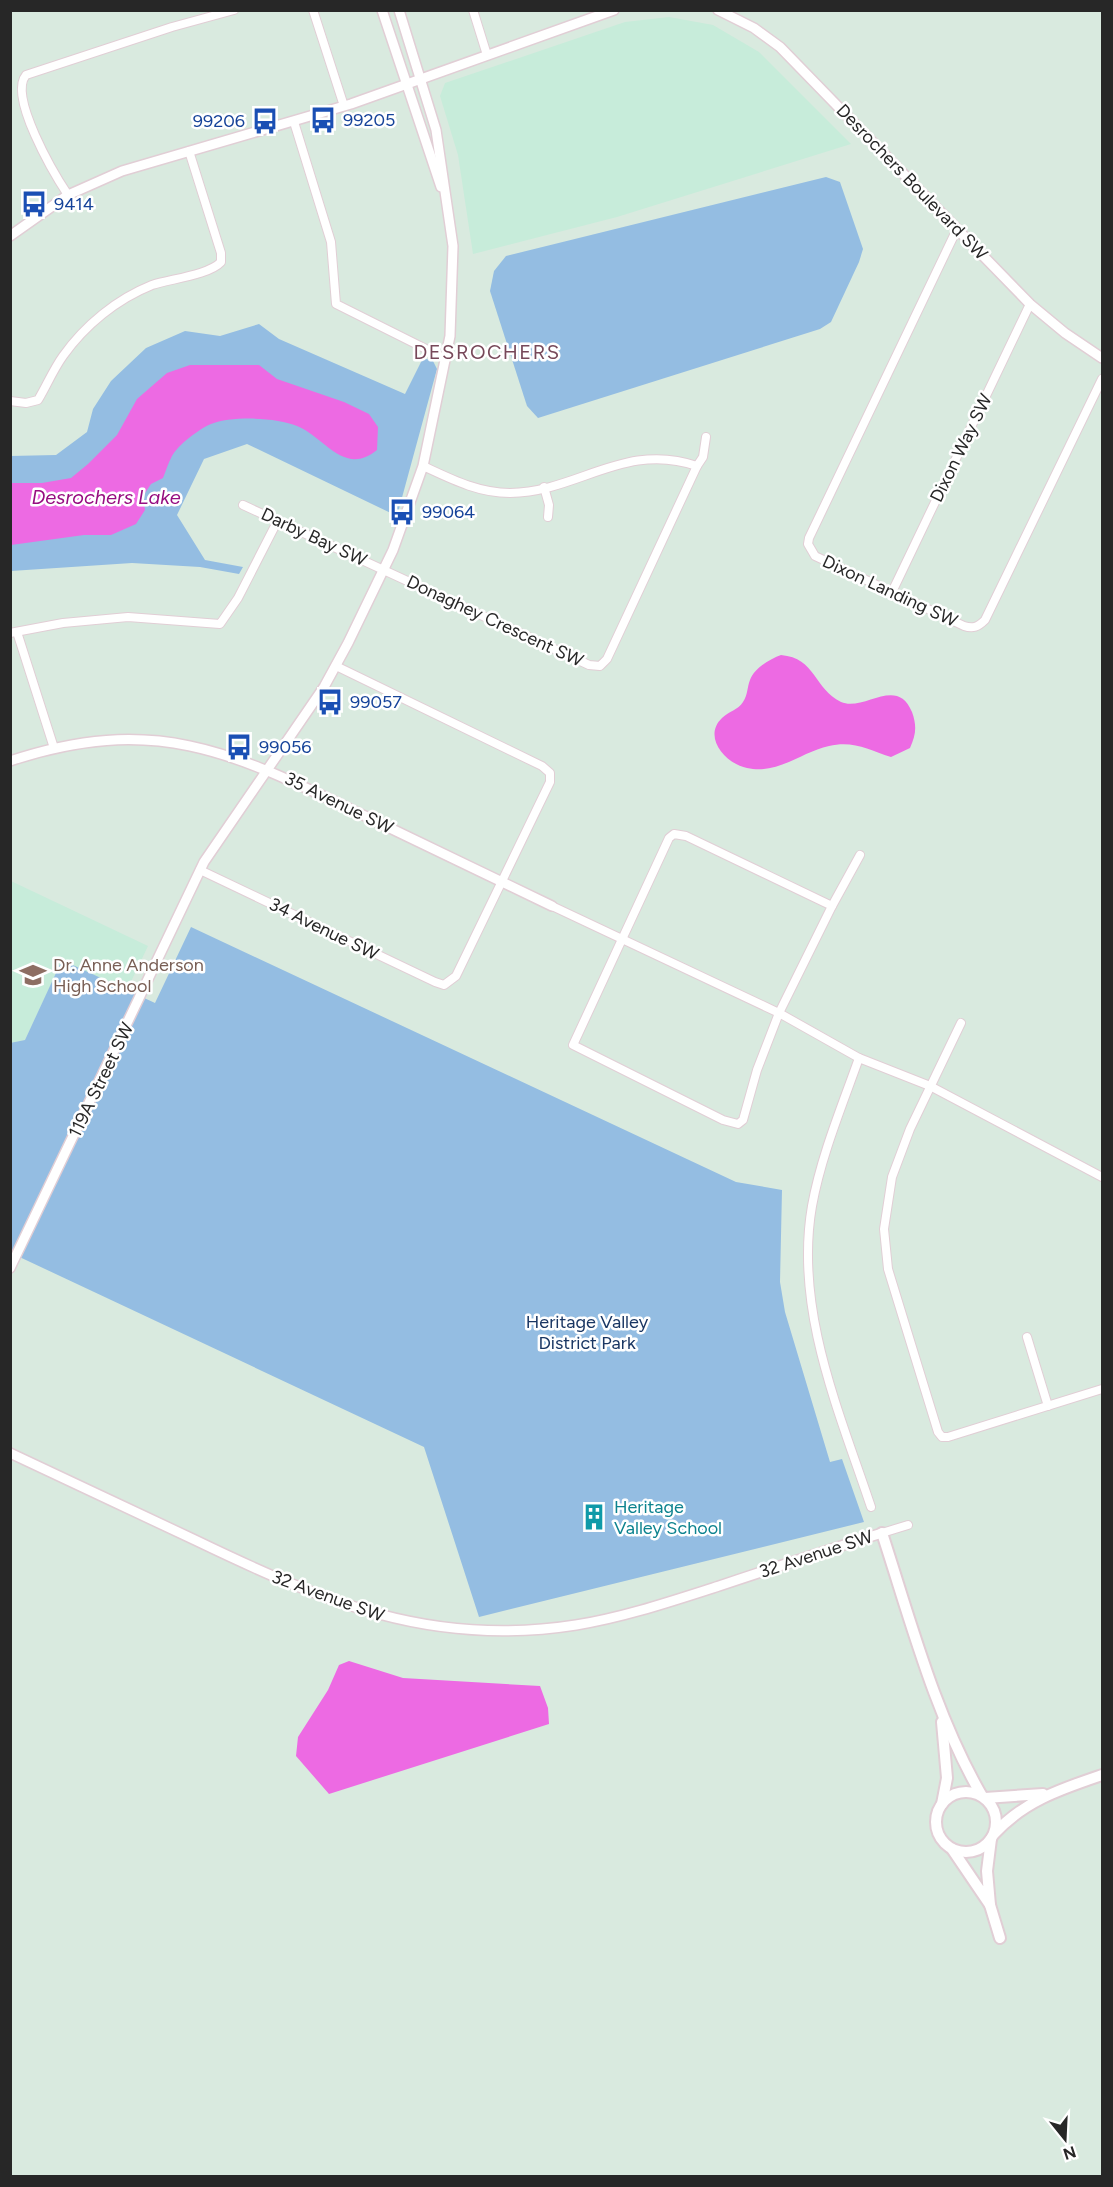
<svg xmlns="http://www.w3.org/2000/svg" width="1113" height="2187" font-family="Figtree,sans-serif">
<rect width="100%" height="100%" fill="#d9eadf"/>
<g fill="#c7ecda">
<path d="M669 17 713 25 759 52 851 144 617 217 473 254 458 155 440 96 445 83 625 22Z"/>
<path d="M11 881 148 946 127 990 62 961 25 1040 11 1043Z"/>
</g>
<g fill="#94bde2">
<path d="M826 177 840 182 863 249 859 262 831 322 820 329 538 418 527 406 490 291 494 271 506 256Z"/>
<path d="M259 324 279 339 405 394 423 358 433 361 437 369 397 516 247 444 204 459 177 515 205 560 243 567 239 574 200 567 132 563 11 571 10 456 56 455 87 432 93 409 111 381 146 348 185 331 220 336Z"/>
<path d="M191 927 736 1182 782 1190 780 1282 785 1312 830 1462 842 1459 864 1522 479 1617 424 1447 11 1253 10 1043 25 1040 62 960 155 1003Z"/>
</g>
<g fill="#ed6ae3">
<path d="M190 365H259L277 379 344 402 369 414 378 427 377 450C344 477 325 437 297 426 277 417 231 416 211 424 199 429 178 445 172 456 168 463 166 471 163 478L151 484 143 496 145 510 136 524 111 535H84L11 545V483H42L71 478 88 464 117 435 137 399 167 373Z"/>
<path d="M781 655C816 658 814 689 841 702 864 712 897 675 912 712 917 726 916 735 910 748L891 757C869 750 853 740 829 746 801 752 778 775 747 768 726 764 702 737 722 718 729 711 738 710 743 702 748 695 747 687 750 680 754 668 770 659 781 655Z"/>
<path d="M349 1661 403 1678 540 1686 548 1708 549 1724 329 1794 296 1756 298 1737 328 1690 339 1665Z"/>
</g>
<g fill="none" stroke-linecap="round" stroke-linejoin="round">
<g stroke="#e1ced5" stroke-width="10">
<g id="minor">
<path d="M313 10 344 106"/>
<path d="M473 10 487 55"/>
<path d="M294 122 331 242 336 304 446 359"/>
<path d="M68 195C54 174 8 96 26 75L172 27 234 10"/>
<path d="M957 229 809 538 808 544 815 556 964 626C973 629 978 627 985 620L1102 379"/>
<path d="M10 401 26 403 38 400C47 385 53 370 63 356 85 325 117 299 152 285 170 279 209 275 221 262V253L189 151"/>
<path d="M697 466 703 457 706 437"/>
<path d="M544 487 549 505 548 517"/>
<path d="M243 505 589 665 600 666 607 659 697 466C625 441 578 492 510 493 478 493 451 479 423 466"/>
<path d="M892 592 1030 304"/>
<path d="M17 632 54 748"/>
<path d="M10 633 63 623 128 617 220 624 238 598 278 520"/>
<path d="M674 834 686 836 832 906 779 1013 757 1070 743 1120 738 1124 723 1120 573 1045 669 838Z"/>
<path d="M200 870 435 982 444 985 456 976 550 782V773L542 766 336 666"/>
<path d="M552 906 779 1013 859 1058 930 1086 1102 1177"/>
<path d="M832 906 860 855"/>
<path d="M961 1023 910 1129 892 1177 884 1229 888 1269 938 1432 942 1437H948L1102 1389"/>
<path d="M859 1058C842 1106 821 1156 812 1206 794 1309 839 1411 871 1507"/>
<path d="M1027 1337 1048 1406"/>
<path d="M882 1533 908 1525"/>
</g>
</g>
<g stroke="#e1ced5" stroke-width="12">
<g id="tertiary">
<path d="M382 10 441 187"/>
<path d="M718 10 754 28 780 47 1030 304 1065 333 1102 358"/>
<path d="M10 236 68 195 122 171 351 104 614 10"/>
<path d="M10 761C157 712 236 754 367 817 428 846 490 876 552 906"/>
<path d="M10 1268 204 862 324 687 348 643 393 550 423 466 450 336 453 246 436 130 399 10"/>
<path d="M10 1453C72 1482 133 1511 195 1540 322 1601 431 1648 576 1625 625 1617 672 1601 719 1586 773 1568 827 1550 882 1533"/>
</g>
</g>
<g stroke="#e1ced5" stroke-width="14">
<g id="secondary">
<path d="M882 1533C911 1622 935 1715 982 1796"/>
<circle cx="966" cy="1822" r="30"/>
<path d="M985 1798 1043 1794"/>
<path d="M942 1804 947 1778 942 1722"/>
<path d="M994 1834C1024 1801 1061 1789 1102 1775"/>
<path d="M952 1849 990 1905 987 1871 991 1839"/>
<path d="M990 1905 1000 1938"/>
</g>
</g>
<use href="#minor" stroke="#fff" stroke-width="8"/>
<use href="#tertiary" stroke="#fff" stroke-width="9"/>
<use href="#secondary" stroke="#fff" stroke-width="10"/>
</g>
<defs>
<g id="bus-bare" transform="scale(2.07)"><path d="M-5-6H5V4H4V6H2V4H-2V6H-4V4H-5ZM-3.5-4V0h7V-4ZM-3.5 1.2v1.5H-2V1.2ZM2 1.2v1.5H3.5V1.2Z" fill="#1a4fb4" stroke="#fff" stroke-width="2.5" paint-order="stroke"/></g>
<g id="school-bare" transform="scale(2.07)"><path d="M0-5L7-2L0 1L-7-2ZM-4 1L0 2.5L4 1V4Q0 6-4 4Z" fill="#8d6e63" stroke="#fff" stroke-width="2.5" paint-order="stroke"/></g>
<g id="building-bare" transform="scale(2.07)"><path d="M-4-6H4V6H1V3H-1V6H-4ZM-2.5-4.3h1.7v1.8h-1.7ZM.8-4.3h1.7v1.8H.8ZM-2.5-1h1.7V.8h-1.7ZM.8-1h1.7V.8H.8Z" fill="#0f9aa8" stroke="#fff" stroke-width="2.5" paint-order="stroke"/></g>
</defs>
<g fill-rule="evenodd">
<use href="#bus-bare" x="323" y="120"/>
<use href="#bus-bare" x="265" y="121"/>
<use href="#bus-bare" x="34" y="204"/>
<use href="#bus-bare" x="402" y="512"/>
<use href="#bus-bare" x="330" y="702"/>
<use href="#bus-bare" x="239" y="747"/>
<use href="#school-bare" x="33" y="975"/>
<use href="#building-bare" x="594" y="1517"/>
</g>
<g text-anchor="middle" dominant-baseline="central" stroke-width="5" stroke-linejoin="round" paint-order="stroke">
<g font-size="18" fill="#164399" stroke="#fff" text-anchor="start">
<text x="343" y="120">99205</text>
<text x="245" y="121" text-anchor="end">99206</text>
<text x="54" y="204">9414</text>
<text x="422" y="512">99064</text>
<text x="350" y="702">99057</text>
<text x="259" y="747">99056</text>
</g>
<g font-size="18" fill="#272727" stroke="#fff">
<text transform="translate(912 182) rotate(46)">Desrochers Boulevard SW</text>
<text transform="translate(961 448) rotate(-64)">Dixon Way SW</text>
<text transform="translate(314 537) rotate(25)">Darby Bay SW</text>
<text transform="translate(890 591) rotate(25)">Dixon Landing SW</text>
<text transform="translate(495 621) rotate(25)">Donaghey Crescent SW</text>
<text transform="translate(339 803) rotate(26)">35 Avenue SW</text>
<text transform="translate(324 929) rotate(26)">34 Avenue SW</text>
<text transform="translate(101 1080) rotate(-64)">119A Street SW</text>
<text transform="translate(816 1554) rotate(-18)">32 Avenue SW</text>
<text transform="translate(328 1596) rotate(20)">32 Avenue SW</text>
</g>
<g font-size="18" fill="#785e54" stroke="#fff" text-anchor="start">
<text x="53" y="965">Dr. Anne Anderson<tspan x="53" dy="21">High School</tspan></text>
</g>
<g font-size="18" fill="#193663" stroke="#fff">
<text x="587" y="1322">Heritage Valley<tspan x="587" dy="21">District Park</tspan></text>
</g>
<g font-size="18" fill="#0d838f" stroke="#fff" text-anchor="start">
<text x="614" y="1507">Heritage<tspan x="614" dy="21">Valley School</tspan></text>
</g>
<g font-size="20" letter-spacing="1.5" fill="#77495a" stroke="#fff">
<text x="487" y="352">DESROCHERS</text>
</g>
<g font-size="20" font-style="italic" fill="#960d80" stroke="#fff">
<text x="106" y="497">Desrochers Lake</text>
</g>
</g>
<rect width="1113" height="2187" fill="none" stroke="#272727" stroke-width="24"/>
<g transform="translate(1065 2139) rotate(162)" stroke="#ffffff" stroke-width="4.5" paint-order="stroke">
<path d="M0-4.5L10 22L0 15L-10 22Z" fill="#272727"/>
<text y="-9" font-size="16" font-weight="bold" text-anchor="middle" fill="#272727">N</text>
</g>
</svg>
